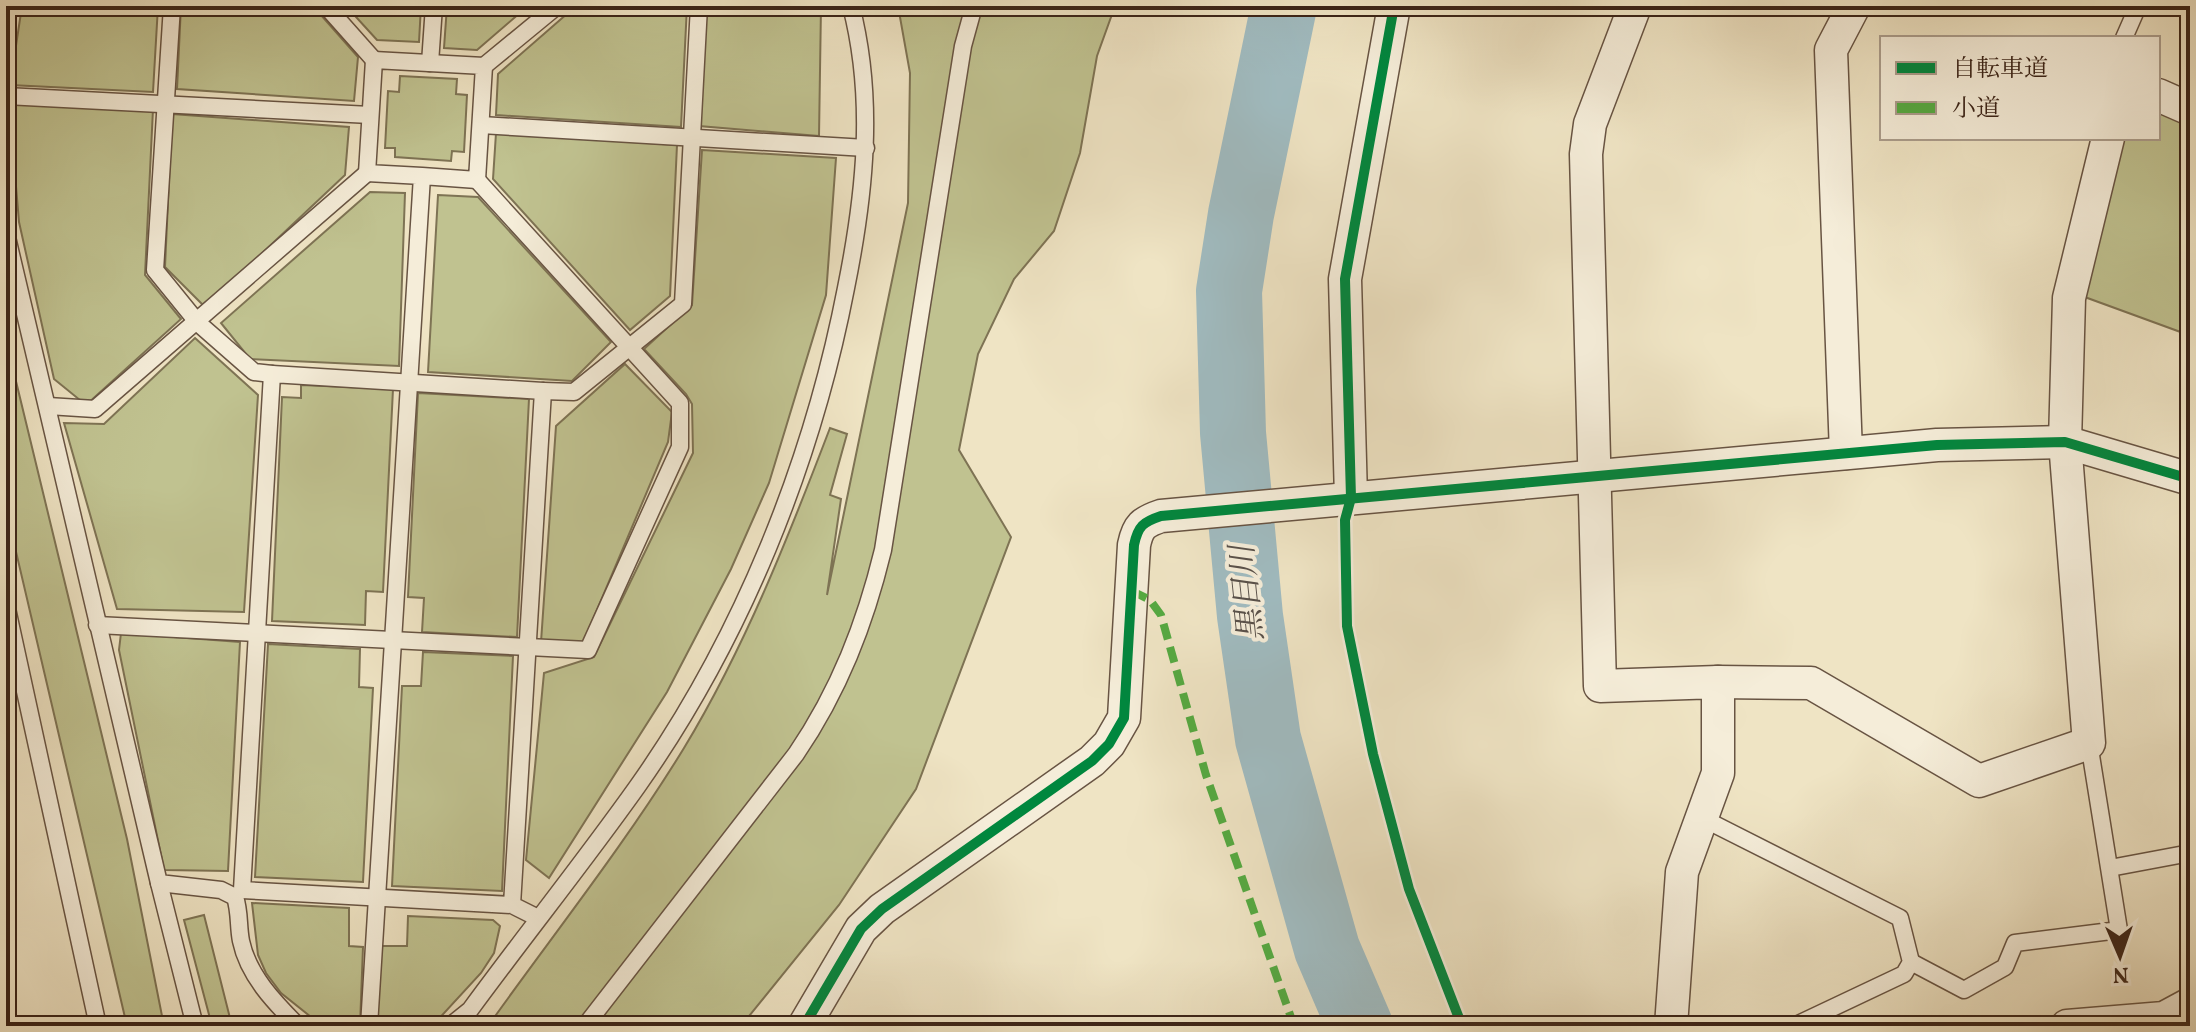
<svg xmlns="http://www.w3.org/2000/svg" width="2196" height="1032" font-family="Vollkorn,'Noto Serif JP',serif">
<rect width="100%" height="100%" fill="#efe4c4"/>
<filter id="stains"><feTurbulence type="fractalNoise" baseFrequency=".0025" numOctaves="4"/><feColorMatrix values="0 0 0 0 .2 0 0 0 0 .09 0 0 0 0 .02 0 0 0 .5 -.17"/></filter>
<radialGradient id="worn" r=".72"><stop offset=".6" stop-color="#630" stop-opacity="0"/><stop offset="1" stop-color="#630" stop-opacity=".3"/></radialGradient>
<g fill="#c0c290" stroke="#7e7354" stroke-width="2">
<path d="M22 6H158L153 92 10 85Z"/>
<path d="M181 6H313L358 57 354 101 177 89Z"/>
<path d="M346 6H421L419 42 377 40Z"/>
<path d="M447 6H528L477 50 444 48Z"/>
<path d="M576 6H687L681 127 496 115 498 74Z"/>
<path d="M707 6H821L819 136 699 126Z"/>
<path d="M898 6H1115L1097 56 1080 153 1054 231 1014 279 978 354 959 450 1011 537 916 789 839 905 741 1026H488C553 935 626 843 684 748 745 647 788 538 830 428L847 434 830 495 841 499 827 595 908 203 910 73Z"/>
<path d="M400 76 457 79 456 94 467 95 464 152 452 151 451 161 395 157V148H385L388 91 399 92Z"/>
<path d="M9 103 153 109 145 275 181 319 86 405 54 379 19 222Z"/>
<path d="M2158 105 2190 120V330L2186 334 2082 296 2116 138H2158Z"/>
<path d="M172 114 349 127 345 175 205 307 165 267Z"/>
<path d="M496 133 677 145 670 296 630 330 493 179Z"/>
<path d="M702 150 836 158 826 295 769 483 731 569 667 692 549 878 526 860 544 673 594 657 693 453 692 404 686 394 644 349 692 305Z"/>
<path d="M370 192 405 193 399 366 250 359 221 323Z"/>
<path d="M438 195 478 197 611 342 572 381 428 372Z"/>
<path d="M195 338 258 395 244 612 117 609 64 423 104 424Z"/>
<path d="M6 340 127 839 164 1026H127L6 509Z"/>
<path d="M625 364 672 412 668 442 583 643 541 642 556 426Z"/>
<path d="M301 385 393 389 383 592 366 591 365 625 272 621 282 397 301 398Z"/>
<path d="M418 393 529 399 517 637 422 632 424 598 408 597Z"/>
<path d="M121 633 240 642 228 871 164 870 119 650Z"/>
<path d="M268 644 360 649 359 687 373 688 363 882 255 877Z"/>
<path d="M423 652 513 656 502 891 392 886 402 686H421Z"/>
<path d="M252 903 349 908V946L363 947 360 1026 321 1025 281 993 266 973 258 955Z"/>
<path d="M204 915 232 1026H212L184 920Z"/>
<path d="M408 916 493 920 500 926 494 953 481 973 434 1024 377 1026 381 946H407Z"/>
</g>
<g fill="none" stroke-linecap="round" stroke-linejoin="round">
<path stroke="#a0bbc0" stroke-width="66" d="M1284 6 1241 214 1229 291 1233 433 1250 616 1268 739 1327 949 1360 1026"/>
<g stroke="#685443" stroke-width="19">
<g id="service">
<path d="M172 6 155 270 198 323 254 372 272 374"/>
<path d="M326 6 374 60"/>
<path d="M6 18 9 6"/>
<path d="M2124 38 2138 6"/>
<path d="M430 63 434 6"/>
<path d="M484 66 557 6"/>
<path d="M6 96 370 115"/>
<path d="M481 125 866 148"/>
<path d="M6 233 159 883 221 890 235 897C240 912 238 926 241 941 248 975 274 1002 298 1026"/>
<path d="M543 391 574 392 683 304 699 6"/>
<path d="M48 406 95 409 367 173"/>
<path d="M6 604 98 1026"/>
<path d="M97 625 588 650 680 447V403L477 180"/>
<path d="M1702 818 1900 918 1911 962 1904 974 1794 1026"/>
<path d="M2110 868 2190 853"/>
<path d="M159 883 195 1026"/>
<path d="M512 905 543 391 272 374 242 890 512 905 538 918"/>
<path d="M1911 962 1964 990 2005 967 2015 943 2119 930 2089 743"/>
<path d="M369 1026 422 176 367 173 374 60 484 66 477 180 422 176"/>
<path d="M450 1026 470 1010C525 935 583 863 637 787 741 640 812 464 846 288 865 194 875 99 851 6"/>
<path d="M585 1026 796 754C839 691 865 624 883 550L963 46 974 6"/>
<path d="M1021 1026 1022 1025"/>
</g>
</g>
<g stroke="#685443" stroke-width="35">
<g id="minor">
<path d="M1635 6 1590 124 1586 154 1600 686 1718 682V773L1682 872 1671 1026"/>
<path d="M2158 95 2190 109"/>
<path d="M1846 453 1831 50 1854 6"/>
<path d="M1351 498 1345 279 1394 6"/>
<path d="M1718 682 1811 683 1979 781 2089 743 2065 442 2069 298 2108 138"/>
<path d="M804 1026 861 929 882 909 1092 761 1109 744 1124 718 1134 545C1138 526 1143 522 1161 516L1937 445 2065 442 2190 479"/>
<path d="M2067 1026 2164 1018 2190 1004"/>
</g>
</g>
<use href="#service" stroke="#f5edd9" stroke-width="16"/>
<use href="#minor" stroke="#f5edd9" stroke-width="32"/>
<path stroke="#55aa42" stroke-width="8" stroke-dasharray="16 8" stroke-linecap="butt" d="M1132 591 1150 600 1161 615 1206 775 1294 1026"/>
<g stroke="#f5edd9" stroke-width="15">
<g id="cycleway">
<path d="M1394 6 1345 279 1351 498 1345 520 1347 626 1373 754 1409 889 1462 1026"/>
<path d="M804 1026 861 929 882 909 1092 761 1109 744 1124 718 1134 545C1138 526 1143 522 1161 516L1937 445 2065 442 2190 479"/>
</g>
</g>
<use href="#cycleway" stroke="#00873e" stroke-width="10"/>
</g>
<g text-anchor="middle" dominant-baseline="central" stroke-width="8" stroke-linejoin="round" paint-order="stroke">
<g font-size="32" font-style="italic" fill="#59514a" stroke="#f5edd9">
<text transform="translate(1249 593) rotate(-96)">黒目川</text>
</g>
</g>
<rect width="2196" height="1032" fill="none" stroke="#efe4c4" stroke-width="32"/>
<rect x="8" y="8" width="2180" height="1016" fill="none" stroke="#3b2418" stroke-width="4"/>
<rect x="16" y="16" width="2164" height="1000" fill="none" stroke="#3b2418" stroke-width="2"/>
<rect x="1880" y="36" width="280" height="104" fill="#f5edd9" stroke="#ab9d8c" stroke-width="2"/>
<rect x="1896" y="62" width="40" height="12" fill="#00873e" stroke="#ab9d8c" stroke-width="2"/>
<text x="1952" y="76" font-size="24" fill="#3b2418">自転車道</text>
<rect x="1896" y="102" width="40" height="12" fill="#55aa42" stroke="#ab9d8c" stroke-width="2"/>
<text x="1952" y="116" font-size="24" fill="#3b2418">小道</text>
<g transform="translate(2120 956) rotate(178)" stroke="#f5edd9" stroke-width="6" paint-order="stroke">
<path d="M0-6L14 30L0 20L-14 30Z" fill="#3b2418"/>
<text y="-12" font-size="22" font-weight="bold" text-anchor="middle" fill="#3b2418">N</text>
</g>
<rect width="100%" height="100%" filter="url(#stains)"/>
<rect width="100%" height="100%" fill="url(#worn)"/>
</svg>
